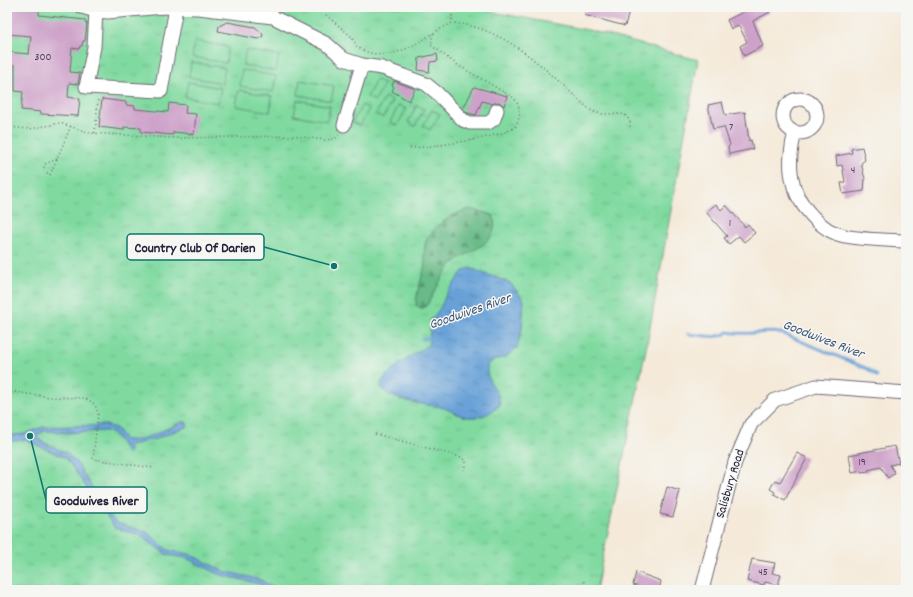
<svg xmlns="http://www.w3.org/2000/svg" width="913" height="597" font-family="Dekko,sans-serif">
<defs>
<pattern id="grass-tufts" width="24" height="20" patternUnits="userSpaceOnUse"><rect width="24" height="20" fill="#80daa0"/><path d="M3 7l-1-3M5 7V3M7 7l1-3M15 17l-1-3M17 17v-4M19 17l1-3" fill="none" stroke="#6ebb8b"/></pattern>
<pattern id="forest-firs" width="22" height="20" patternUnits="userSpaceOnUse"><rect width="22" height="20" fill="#68ba86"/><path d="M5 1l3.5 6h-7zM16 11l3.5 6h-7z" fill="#55976f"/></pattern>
<pattern id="water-ripples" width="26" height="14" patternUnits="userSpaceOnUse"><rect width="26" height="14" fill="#67a1d7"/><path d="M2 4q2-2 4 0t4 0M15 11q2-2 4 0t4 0" fill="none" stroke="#5483b0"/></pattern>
</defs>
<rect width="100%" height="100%" fill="#f6f6f2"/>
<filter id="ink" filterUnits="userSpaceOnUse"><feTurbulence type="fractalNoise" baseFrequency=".025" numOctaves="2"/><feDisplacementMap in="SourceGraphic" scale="8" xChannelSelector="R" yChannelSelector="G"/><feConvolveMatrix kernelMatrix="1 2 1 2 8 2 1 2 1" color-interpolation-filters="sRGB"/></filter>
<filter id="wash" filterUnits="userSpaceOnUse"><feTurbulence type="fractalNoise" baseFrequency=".012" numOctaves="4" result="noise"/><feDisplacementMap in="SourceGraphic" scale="16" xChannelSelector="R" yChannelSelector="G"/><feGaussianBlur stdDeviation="0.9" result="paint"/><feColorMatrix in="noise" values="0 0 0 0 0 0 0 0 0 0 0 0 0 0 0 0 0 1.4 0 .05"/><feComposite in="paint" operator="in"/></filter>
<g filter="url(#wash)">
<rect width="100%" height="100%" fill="#f5ead9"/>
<path fill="url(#grass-tufts)" stroke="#517e6e" d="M7 7H467L593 31 698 60 647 344 596 590H7Z"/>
<path fill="url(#forest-firs)" stroke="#456e60" d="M470 209 493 215C503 245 466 250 451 265 441 277 435 292 427 305L422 309 416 305C416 292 421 281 424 269 426 261 423 252 425 244 431 226 454 213 470 209Z"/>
<g fill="#80daa0" stroke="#517e6e">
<path d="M195 41 228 47 226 63 192 57Z"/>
<path d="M246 50 279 56 276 71 243 65Z"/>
<path d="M191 62 225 68 222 83 189 77Z"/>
<path d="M242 70 276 76 273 92 240 86Z"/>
<path d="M300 80 334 86 331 101 298 95Z"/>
<path d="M376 80 384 84 375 101 367 97Z"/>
<path d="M188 82 221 88 218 103 185 97Z"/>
<path d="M239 90 272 96 270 112 236 106Z"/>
<path d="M385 97 392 101 383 118 376 114Z"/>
<path d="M297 100 330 106 327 121 294 115Z"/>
<path d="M362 105 369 109 360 126 352 122Z"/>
<path d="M399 105 406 109 397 126 390 122Z"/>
<path d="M417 105 424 109 415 126 408 122Z"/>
<path d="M432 110 440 114 430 130 423 126Z"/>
</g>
<g fill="url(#water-ripples)" stroke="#446289">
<path d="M470 268 510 283 524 300 522 329 517 348 506 357 494 360 487 365C485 384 499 387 500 405 493 411 486 416 476 417 462 419 454 411 441 407 432 405 374 400 382 382 389 368 417 353 429 344L431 320 441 307 446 294 463 271Z"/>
<path d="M182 422H186L188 426 155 439 131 445 128 447 130 452 128 454 114 434 106 431 69 433 45 431 36 436 41 441 67 453 76 462 109 515 117 523 147 532 168 550 189 554 224 571 261 580 277 590H269L259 584 221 575 186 558 167 555 140 535 115 528 66 458 25 440 7 442V436L24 434 43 427 106 425 116 428 125 440H138L153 435Z"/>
</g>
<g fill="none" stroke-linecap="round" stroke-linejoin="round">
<g stroke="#67a1d7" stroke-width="3">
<path d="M688 334C701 335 718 340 728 332 746 336 764 330 781 333L868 369 877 376"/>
<path d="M422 339 433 338"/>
</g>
</g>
<g id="blocks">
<g fill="#cda1c9">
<path d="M7 7 39 8V15L85 20V23H87L85 41H83L82 46H80L79 49 72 48 70 72 80 73 78 84 69 83 68 97 80 99 78 116 41 114V112L21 110 23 92 15 91V65H7V52L29 54 31 36 7 34Z"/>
<path d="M587 7H630L625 26 584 15Z"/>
<path d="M753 7H767L770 12 753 21 763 46 744 56 740 46 747 42 739 26 731 29 727 20Z"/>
<path d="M227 22 255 27 262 33 263 36 258 39 218 31 219 26Z"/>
<path d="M437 54 438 61 430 62 429 72 418 70 419 58Z"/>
<path d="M394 81 415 89 409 101 392 91 394 87 392 85Z"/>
<path d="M474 87 507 96 504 106 499 102 492 104 482 101 476 115 468 113 463 109Z"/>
<path d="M102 99 126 102V105L135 106V109L168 112 169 103 186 105 185 113 196 114 194 134 173 132V135L141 132V128L124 127V130L99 127Z"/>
<path d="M722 102 725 115 745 112 749 141 751 140 753 149 729 154 728 147 730 145 724 127 713 129 708 105Z"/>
<path d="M862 147 865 160 861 163 865 179 864 191 843 194 841 183 845 182 842 165 837 166 836 156 852 153 851 149Z"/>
<path d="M716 204 721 210 726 205 745 227 748 224 755 233 744 242 739 236 729 244 724 238 727 236 706 212Z"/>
<path d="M895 446 899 463 890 465 895 473 888 478 881 467 868 470 869 472 861 473V471L852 473 849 455Z"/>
<path d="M797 453 807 458 785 500 774 494 775 492 770 489 775 480 780 482Z"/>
<path d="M667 487 680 491 673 517 660 514Z"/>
<path d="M752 559 775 563 772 573 781 575 778 585 765 582 764 585 747 581Z"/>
<path d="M636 572 661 581 659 590H639V587L633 585Z"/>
</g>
</g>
</g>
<g filter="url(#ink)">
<use href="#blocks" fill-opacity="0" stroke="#6c6872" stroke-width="1"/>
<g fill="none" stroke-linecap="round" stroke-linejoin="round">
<g stroke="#6c6872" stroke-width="15">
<g id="minor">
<path d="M82 7 96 11 108 12 163 7 198 8 273 17 327 44 344 59 362 65 382 68 426 84 437 93 463 120 470 123H488L494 119 497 110"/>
<path d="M96 11 94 47 86 87 161 91 176 8"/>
<circle cx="800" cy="116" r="17"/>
<path d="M344 125 362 65"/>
<path d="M795 133C791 146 789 164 792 178 795 202 821 232 845 236 865 240 886 240 906 241"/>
<path d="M702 590 735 462 751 424 775 400 816 386 906 393"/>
</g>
</g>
<g stroke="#6c6872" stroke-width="1.5" stroke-dasharray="1 3" stroke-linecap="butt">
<path d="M452 7V23"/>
<path d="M326 15 352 37 357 47C392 69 422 37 452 23 496 26 531 56 562 84 572 93 581 103 592 111L601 114H624L630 121V127"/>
<path d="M7 93H14"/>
<path d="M7 127 30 129 60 123 90 133 175 138 296 136 325 140 335 139 339 135"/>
<path d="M95 133 98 99"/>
<path d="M410 148C429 147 502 138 515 127 521 117 521 107 514 98L456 64 431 45 433 33"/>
<path d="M57 159 45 164 43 170 50 175 71 126"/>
<path d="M7 391 50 397 84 398 92 402 96 407 98 414 93 459 154 468"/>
<path d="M375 434 461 457 466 462 464 470"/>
<path d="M582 590 585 579"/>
</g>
<use href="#minor" stroke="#fff" stroke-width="13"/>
</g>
</g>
<g text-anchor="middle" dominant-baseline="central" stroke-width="3" stroke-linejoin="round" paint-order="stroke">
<g font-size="11" fill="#4d425e">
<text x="43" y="58">300</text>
<text x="731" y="128">7</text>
<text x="853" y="171">4</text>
<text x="730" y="224">1</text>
<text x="862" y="463">19</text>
<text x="763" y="573">45</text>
</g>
<g font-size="13" fill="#22223b" stroke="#f6f6f2">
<text transform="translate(731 484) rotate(-73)">Salisbury Road</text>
</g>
<g font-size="14" font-style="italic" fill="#3e5579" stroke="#f6f6f2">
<text transform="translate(470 312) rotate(-19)">Goodwives River</text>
<text transform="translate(823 340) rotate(21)">Goodwives River</text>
</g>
</g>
<path fill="none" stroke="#0f766e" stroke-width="1.5" d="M334 266L264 247M30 436L46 500"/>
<g fill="#0f766e" stroke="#f6f6f2" stroke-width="1.5">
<circle cx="334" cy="266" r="4"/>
<circle cx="30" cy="436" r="4"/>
</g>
<g fill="#f6f6f2" stroke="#0f766e" stroke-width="1.5">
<rect x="127" y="234" width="137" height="26" rx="4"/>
<rect x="46" y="487" width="101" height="26" rx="4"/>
</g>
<g font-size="14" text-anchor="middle" font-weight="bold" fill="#22223b">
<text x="195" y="252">Country Club Of Darien</text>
<text x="96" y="505">Goodwives River</text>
</g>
<rect width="913" height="597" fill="none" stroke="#f6f6f2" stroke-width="24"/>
</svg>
